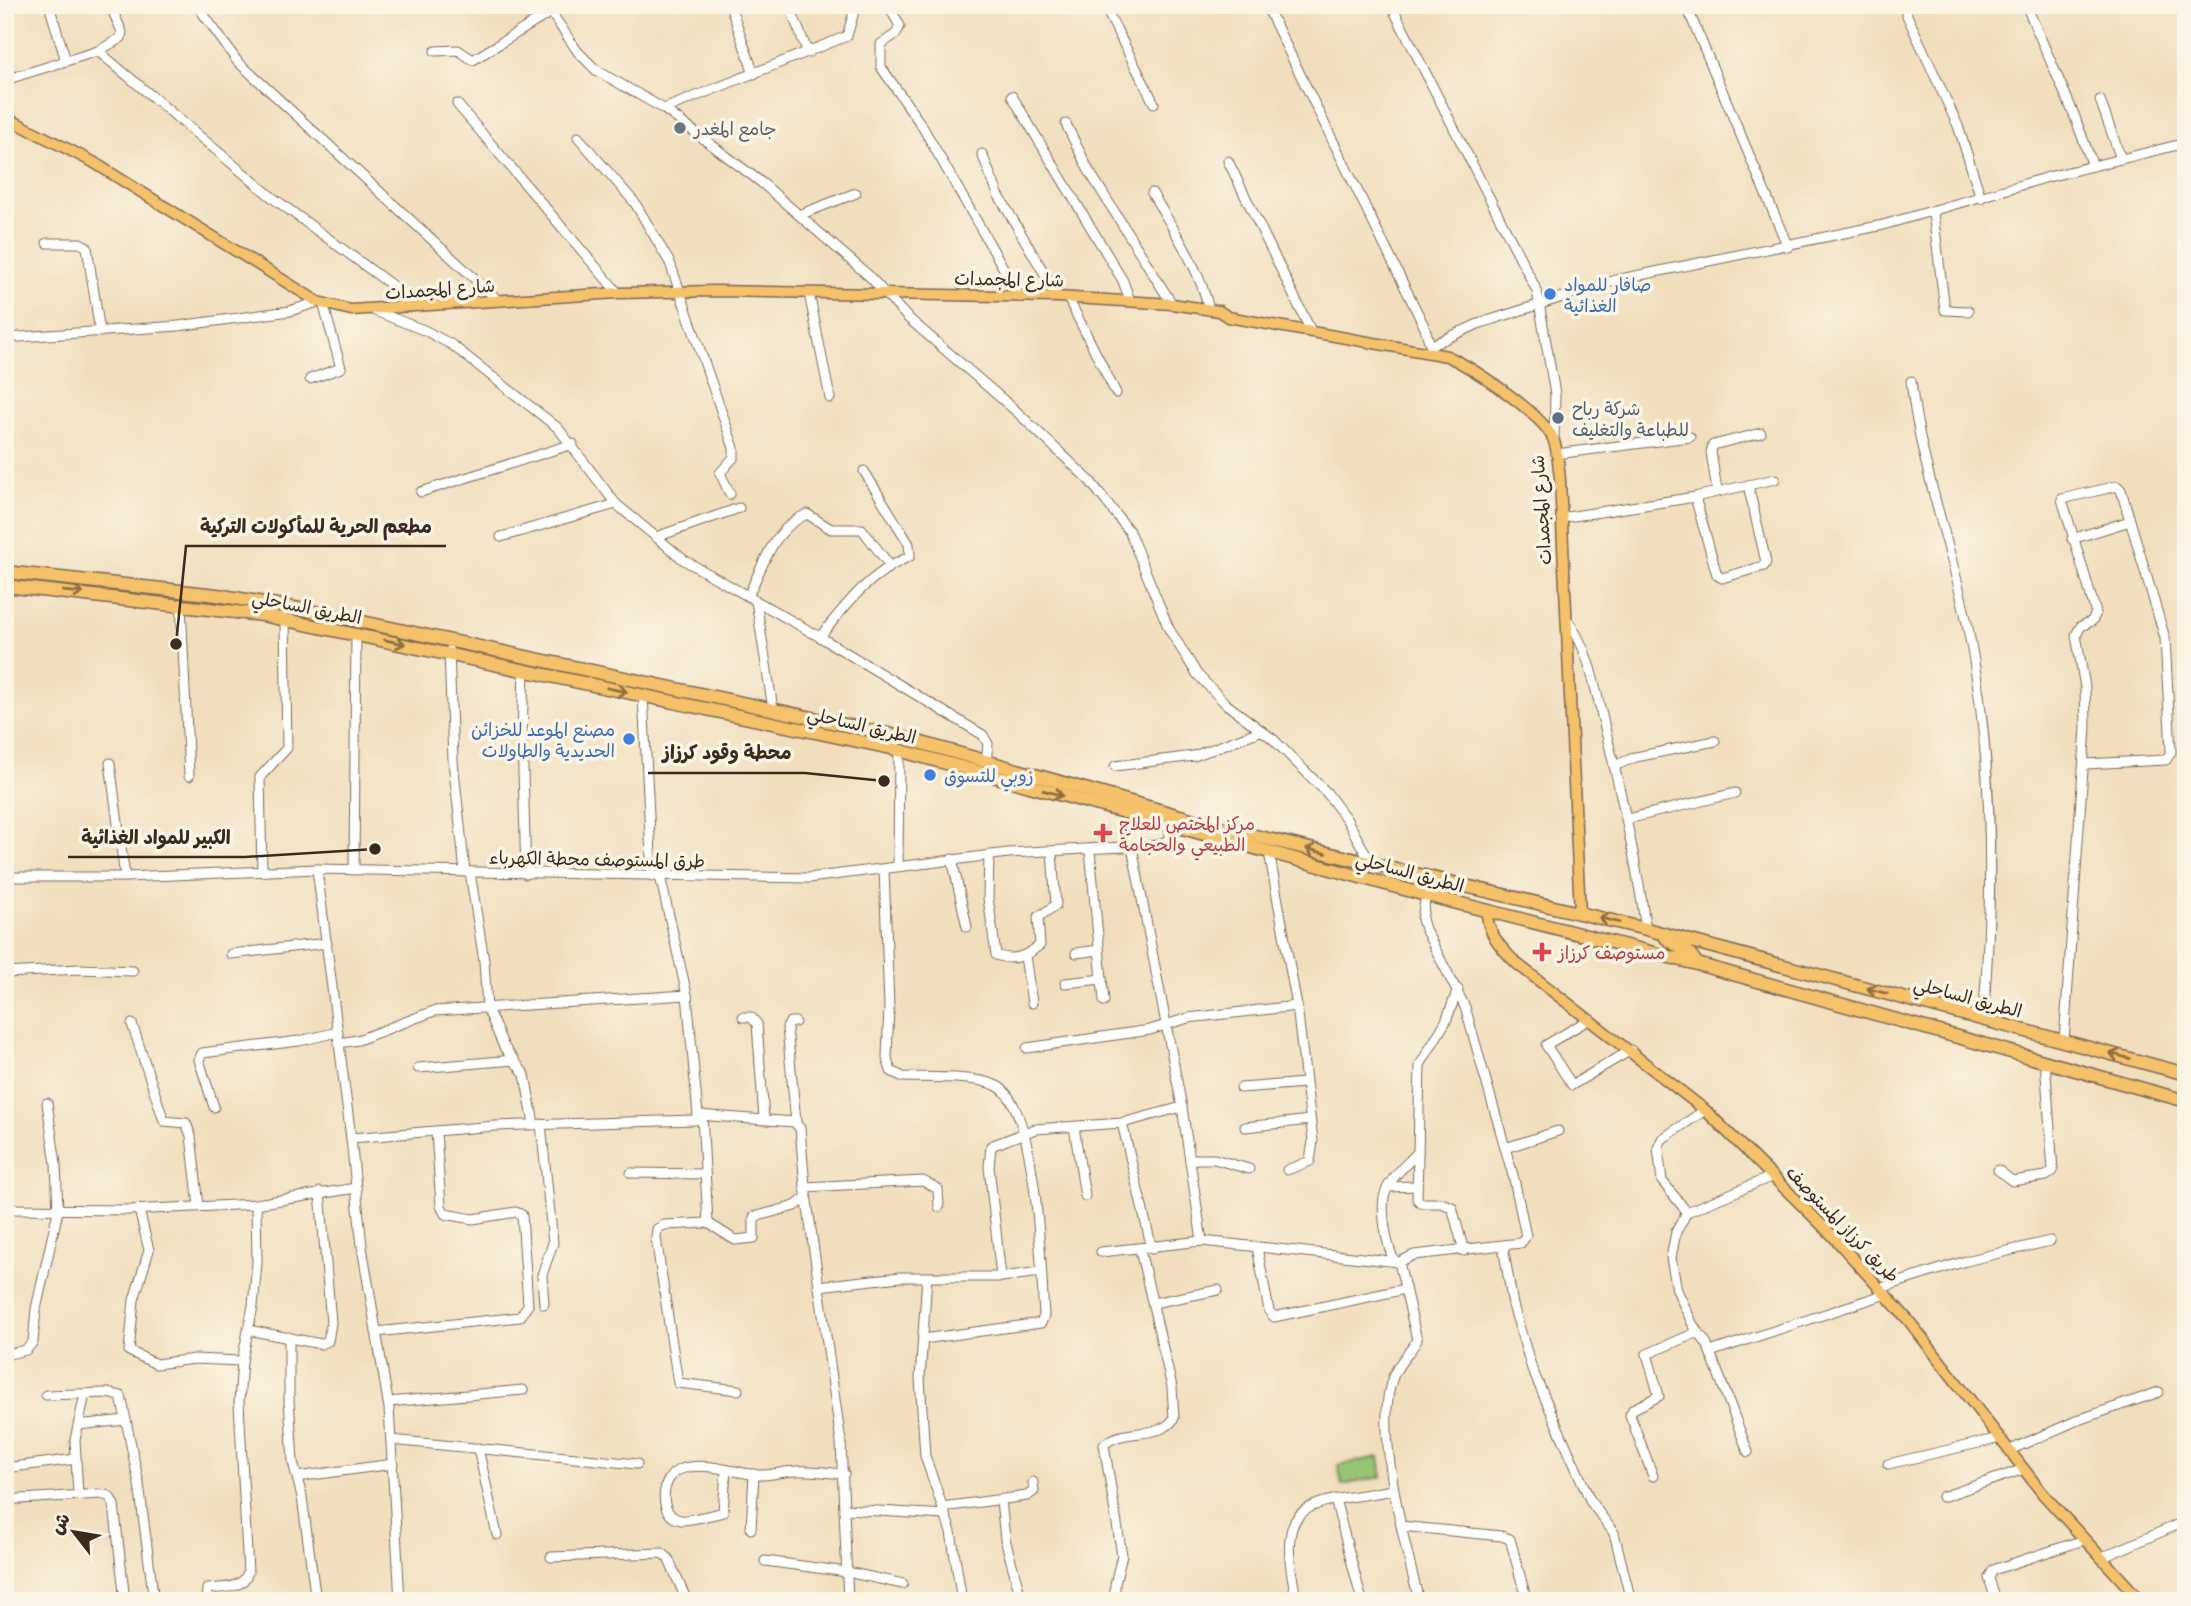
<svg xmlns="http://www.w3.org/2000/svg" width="2191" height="1606" font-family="Delius,'Playpen Sans Arabic',sans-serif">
<rect width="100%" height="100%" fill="#fcf5e5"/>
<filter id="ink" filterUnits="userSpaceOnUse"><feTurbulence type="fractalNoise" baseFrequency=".0143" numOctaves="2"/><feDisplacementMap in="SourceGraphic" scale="14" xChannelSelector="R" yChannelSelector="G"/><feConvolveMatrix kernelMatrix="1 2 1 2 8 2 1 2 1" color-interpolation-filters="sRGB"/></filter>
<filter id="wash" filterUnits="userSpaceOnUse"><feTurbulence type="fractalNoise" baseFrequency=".00686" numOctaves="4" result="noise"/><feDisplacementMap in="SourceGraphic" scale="28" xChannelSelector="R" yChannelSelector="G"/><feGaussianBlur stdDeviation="1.57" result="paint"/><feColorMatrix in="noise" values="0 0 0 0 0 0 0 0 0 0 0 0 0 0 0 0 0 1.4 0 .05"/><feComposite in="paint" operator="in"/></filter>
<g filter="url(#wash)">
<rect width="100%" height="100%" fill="#f1debd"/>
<path fill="#97c573" stroke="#697848" stroke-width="2" d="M1379 1457 1382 1477 1342 1485 1338 1465Z"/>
</g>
<g filter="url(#ink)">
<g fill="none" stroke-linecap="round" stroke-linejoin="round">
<g stroke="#7b6956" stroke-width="11">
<g id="minor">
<path d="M197 5 237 61 499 301"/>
<path d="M546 5 578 52 596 70 664 109 762 183 869 276 907 317 1016 411 1090 481 1129 531 1169 629 1197 674 1226 704 1273 739 1327 793 1347 820 1372 865"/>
<path d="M730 5 754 74"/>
<path d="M789 5 808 53"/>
<path d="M888 5 900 26 896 34 881 44V67L922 126 1020 297"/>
<path d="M1104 5 1154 103"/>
<path d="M1266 5 1425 328 1431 348"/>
<path d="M1391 5 1537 291 1555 394 1554 440"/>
<path d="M1686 5 1788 247"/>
<path d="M2026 5 2073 112 2093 166"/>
<path d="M1906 13 1958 126 1981 198"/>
<path d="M98 51 273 198 420 306"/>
<path d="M435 51 458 50 473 60 551 12"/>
<path d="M66 61 98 51 121 38 122 32 110 5"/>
<path d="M5 80 66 61 49 5"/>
<path d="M1012 96 1123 281 1130 301"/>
<path d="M2100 100 2121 159"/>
<path d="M457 104 618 293"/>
<path d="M664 109 847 36 856 5"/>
<path d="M1066 124 1089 171 1172 304"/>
<path d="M578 137 635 203 670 263 734 448V457L720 473 730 494"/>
<path d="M982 154 998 194 1058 297"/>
<path d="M1228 161 1311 331"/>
<path d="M1152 193C1173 229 1200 268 1209 310"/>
<path d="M1933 213 1945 310 1968 311"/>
<path d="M799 215 856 193"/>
<path d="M47 243H80L87 247 100 332"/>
<path d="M809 293 830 398"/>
<path d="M1068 298 1116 393"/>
<path d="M375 311 426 331 452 345 558 428 616 504 684 560 820 637 983 735 988 744 986 762"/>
<path d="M5 338 178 326 290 311 318 302"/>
<path d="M1432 345 1478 324 1616 280 1883 225 2052 176 2186 143"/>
<path d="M310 379 341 368 323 303"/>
<path d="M1911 381C1920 464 1950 541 1967 623 1993 750 1994 880 1984 1009L1988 1020"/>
<path d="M1556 454 1690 437"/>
<path d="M1717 491 1711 452 1713 445 1761 433"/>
<path d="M421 492 573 444"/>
<path d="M1695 497 1717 575 1722 578 1764 566 1766 562 1748 485"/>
<path d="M1561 518 1695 497 1775 479"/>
<path d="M501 537 616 504"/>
<path d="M656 537 739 508"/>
<path d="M2072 539 2130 521"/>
<path d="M748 596C763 566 773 528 807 514L831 529H862L890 566"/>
<path d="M756 601 773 709"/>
<path d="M181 604 189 776"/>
<path d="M1566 618C1589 648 1595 688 1604 724 1621 792 1636 860 1646 929"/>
<path d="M820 637C849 601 867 576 910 556L909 544 864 471"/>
<path d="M449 651 453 761 465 872"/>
<path d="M524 670 522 736 526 874"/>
<path d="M643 695 652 876"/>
<path d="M110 763 125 877"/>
<path d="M1115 766 1194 756 1260 731"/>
<path d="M1614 766 1636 757 1715 741"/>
<path d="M1627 819 1735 793"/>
<path d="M1132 847 1182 1107 1202 1241 1399 1262 1417 1340C1410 1353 1398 1363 1393 1377 1373 1427 1406 1548 1419 1601"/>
<path d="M1090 850 1104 1001"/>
<path d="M1269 852 1297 1006 1313 1141 1310 1161 1287 1170"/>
<path d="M989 855 988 898 996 955C1013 962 1027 956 1040 945L1038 917 1056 905 1052 853"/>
<path d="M952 859 967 927"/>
<path d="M898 866 899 750"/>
<path d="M317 869 351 1138 362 1247 389 1408 400 1601"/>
<path d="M884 869 889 1006 887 1058 891 1071 903 1077C926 1078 980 1075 999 1087 1038 1112 1041 1270 1044 1316L1041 1323 923 1339"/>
<path d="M354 870 356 634"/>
<path d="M262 872 260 777 287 748 285 620"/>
<path d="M470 872 484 961 487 1008 504 1047 525 1075 534 1124"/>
<path d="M5 877H125L317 869 809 878 1008 853 1161 845 1169 839V824"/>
<path d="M1076 953 1099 950"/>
<path d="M231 954 327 943"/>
<path d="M1025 956 1032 1003"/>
<path d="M5 973 79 969 133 971"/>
<path d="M1065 983 1102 979"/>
<path d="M1458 989 1446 1021 1420 1065 1417 1199 1421 1203H1441L1452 1207 1464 1251"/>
<path d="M743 1017H751L757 1024 764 1119"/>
<path d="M1590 1019 1546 1045 1572 1085 1631 1050"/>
<path d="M795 1022H790L787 1028 796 1122"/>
<path d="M132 1024 164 1121 186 1123 191 1136 199 1206"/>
<path d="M2064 1041 2086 727 2085 687 2076 635 2081 626 2092 621 2096 613 2062 499 2117 486 2121 490 2165 638 2171 752 2166 760 2085 764"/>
<path d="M339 1043 358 1040 434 1011 687 995"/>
<path d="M1027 1048 1150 1030 1188 1018 1297 1006"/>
<path d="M418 1068 514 1060"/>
<path d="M1241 1088 1305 1083"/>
<path d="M214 1107 199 1060 202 1053 299 1041 338 1032"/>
<path d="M698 1115 794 1122 800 1128 805 1187 841 1442 848 1601"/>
<path d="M702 1115 708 1223 664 1225 657 1229 656 1238 678 1383 738 1390"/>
<path d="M1122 1123 1152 1249"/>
<path d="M541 1124 553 1243 542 1275 544 1304"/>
<path d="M1074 1127 1085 1196"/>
<path d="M1245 1127 1310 1120"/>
<path d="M351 1138 495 1126 696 1120 698 1115 687 995 660 876"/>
<path d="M1505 1148 1558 1131"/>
<path d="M1191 1159H1214L1249 1169"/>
<path d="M1998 1170 2012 1181 2046 1176 2053 1171 2045 1061"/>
<path d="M631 1173 705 1174"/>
<path d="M805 1187 923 1181 938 1189 939 1207"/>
<path d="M1388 1187 1417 1186"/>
<path d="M5 1209 130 1210 256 1204 356 1188"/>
<path d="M139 1210 149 1250 134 1300 129 1351 156 1364 194 1359 242 1361"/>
<path d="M1687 1212 1662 1181 1658 1148 1662 1139 1705 1110"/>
<path d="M708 1223 735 1240 754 1238V1217L795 1206 806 1198"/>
<path d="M1503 1246 1513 1305 1532 1369 1591 1502 1614 1533 1631 1601"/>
<path d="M1257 1247 1269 1311 1274 1317 1405 1289"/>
<path d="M1101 1252 1202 1241"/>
<path d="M1395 1262C1387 1248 1379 1206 1386 1191 1392 1176 1407 1164 1418 1152"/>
<path d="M1399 1262 1414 1255 1521 1243 1526 1236 1514 1179 1465 1007 1425 929 1422 919 1426 895"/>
<path d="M927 1277 920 1378 925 1456 951 1532 962 1601"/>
<path d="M1001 1277 989 1167 991 1146 1035 1129 1122 1123 1182 1107"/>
<path d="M818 1286 900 1277H1001L1041 1272"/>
<path d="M1881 1288 1966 1261 2050 1241"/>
<path d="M1153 1303 1218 1290"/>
<path d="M248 1330 321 1344 328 1341 331 1323 320 1192"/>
<path d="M376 1332 520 1317 528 1305 522 1215 516 1212 473 1219 445 1214 441 1206 436 1132"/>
<path d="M289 1337V1400L293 1462 302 1497 316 1601"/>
<path d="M1710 1352 1886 1294"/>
<path d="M5 1355 26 1350 33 1342 36 1309 58 1211 56 1164 47 1103"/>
<path d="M46 1395 107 1393 121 1396 139 1484 154 1601"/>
<path d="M388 1402 523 1390"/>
<path d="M78 1425 126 1420"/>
<path d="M391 1440 637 1464"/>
<path d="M478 1448 497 1535"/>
<path d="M2010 1450 2078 1420 2159 1392"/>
<path d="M1748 1452 1707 1344 1693 1325 1677 1290 1671 1258 1676 1232 1687 1212 1773 1176"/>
<path d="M1888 1464 2000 1438"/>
<path d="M5 1468 76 1459"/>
<path d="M726 1470 723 1512C716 1514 687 1521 681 1520 658 1517 660 1478 679 1470 702 1460 735 1473 758 1475 770 1476 783 1471 796 1471 812 1470 828 1473 844 1474"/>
<path d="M1653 1476 1630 1415 1633 1409 1659 1396 1647 1354 1698 1332"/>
<path d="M297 1477 393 1464"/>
<path d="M78 1495 75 1440 85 1394"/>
<path d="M1942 1497 2024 1469"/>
<path d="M1335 1499 1362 1601"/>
<path d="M5 1500 100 1494 109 1496 114 1505 125 1601"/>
<path d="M1001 1500 1005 1539 1022 1601"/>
<path d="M942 1507 1027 1496 1034 1491 1033 1482"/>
<path d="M845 1509 945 1515"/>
<path d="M1401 1526 1501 1536 1510 1539 1527 1601"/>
<path d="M751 1529 754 1474"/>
<path d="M551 1557 662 1553 668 1558 687 1601"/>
<path d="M2101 1558 2186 1521"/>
<path d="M765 1561 847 1572 903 1584"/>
<path d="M206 1601 207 1589C222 1587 243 1590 248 1572L239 1403 242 1361 253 1306 257 1263 256 1204"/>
<path d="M1115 1601V1584L1122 1555 1104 1445C1120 1427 1163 1440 1174 1418L1172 1387 1140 1250"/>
<path d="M1270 1601 1296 1595"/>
<path d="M1297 1601C1273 1494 1306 1506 1393 1490"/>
<path d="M1996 1601 1989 1578 1993 1570 2084 1540"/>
<path d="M2122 1601 2133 1593"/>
</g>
</g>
<g stroke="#7b6956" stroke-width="13">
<g id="major">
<path d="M5 117 93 162 318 302 351 310 618 293 715 291 1058 297 1172 304 1219 311 1228 317 1447 356C1473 368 1545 415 1554 441 1558 453 1559 468 1560 480L1580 913"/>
<path d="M1487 910C1486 932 1502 949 1516 963L1705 1110 1830 1233 1909 1321 2043 1494 2141 1601"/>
</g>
</g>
<g stroke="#7b6956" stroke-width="15">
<g id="highway">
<path d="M5 572 217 595 306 610 897 736 1226 829 1646 929 2186 1074"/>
<path d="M5 586 262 615 891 748 1426 895 1697 964 1690 954 1666 938"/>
<path d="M1697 964 2186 1101"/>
</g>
</g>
<use href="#minor" stroke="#fff" stroke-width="9"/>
<use href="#major" stroke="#f5c16b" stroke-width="10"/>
<use href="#highway" stroke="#f5c16b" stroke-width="12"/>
</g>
<defs><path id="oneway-shaft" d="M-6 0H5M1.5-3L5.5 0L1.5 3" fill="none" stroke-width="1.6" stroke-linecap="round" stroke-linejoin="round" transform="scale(1.75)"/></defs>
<g stroke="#8f6e41">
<use href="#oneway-shaft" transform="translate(73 592) rotate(5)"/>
<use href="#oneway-shaft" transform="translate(395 642) rotate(12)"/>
<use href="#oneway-shaft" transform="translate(617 690) rotate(12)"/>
<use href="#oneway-shaft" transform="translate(1053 793) rotate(16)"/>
<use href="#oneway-shaft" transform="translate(1316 851) rotate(-166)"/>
<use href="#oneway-shaft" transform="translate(1609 920) rotate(-166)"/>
<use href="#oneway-shaft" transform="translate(1877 991) rotate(-165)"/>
<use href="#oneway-shaft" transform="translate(2120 1056) rotate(-165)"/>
</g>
</g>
<circle fill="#6b7280" stroke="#fcf5e5" stroke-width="2.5" cx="680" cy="128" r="7"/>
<g fill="#3f7fe0" stroke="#fcf5e5" stroke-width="2.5">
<circle cx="1550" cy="294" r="7"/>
<circle cx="629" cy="739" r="7"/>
<circle cx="930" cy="775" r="7"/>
</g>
<circle fill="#5c6f8a" stroke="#fcf5e5" stroke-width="2.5" cx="1558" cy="418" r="7"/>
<g fill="#e0444e" stroke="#fcf5e5" stroke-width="2.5">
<path d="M1099.5 822.5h7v7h7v7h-7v7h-7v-7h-7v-7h7z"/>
<path d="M1538.5 941.5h7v7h7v7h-7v7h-7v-7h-7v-7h7z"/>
</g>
<g text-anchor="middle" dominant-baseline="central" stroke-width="7" stroke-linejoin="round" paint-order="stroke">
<g font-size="18" fill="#5b616d" stroke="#fcf5e5" text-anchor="start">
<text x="694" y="128">جامع المغدر</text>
</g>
<g font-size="18" fill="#3b2a1e" stroke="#fcf5e5">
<text transform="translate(1009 279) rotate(1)">شارع المجمدات</text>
<text transform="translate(440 289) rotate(-4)">شارع المجمدات</text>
<text transform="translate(1541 510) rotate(-94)">شارع المجمدات</text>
<text transform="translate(307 607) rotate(11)">الطريق الساحلي</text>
<text transform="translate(862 725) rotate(13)">الطريق الساحلي</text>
<text transform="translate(597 859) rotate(1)">طرق المستوصف محطة الكهرباء</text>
<text transform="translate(1410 872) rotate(15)">الطريق الساحلي</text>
<text transform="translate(1968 997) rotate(15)">الطريق الساحلي</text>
<text transform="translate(1843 1224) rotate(46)">طريق كرزاز المستوصف</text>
</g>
<g font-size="18" fill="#366cbe" stroke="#fcf5e5" text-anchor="start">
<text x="1564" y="284">صافار للمواد<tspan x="1564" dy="21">الغذائية</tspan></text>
<text x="615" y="729" text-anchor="end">مصنع الموعد للخزائن<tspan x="615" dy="21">الحديدية والطاولات</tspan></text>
<text x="944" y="775">زوبي للتسوق</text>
</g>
<g font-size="18" fill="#4e5e75" stroke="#fcf5e5" text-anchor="start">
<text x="1572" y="408">شركة رباح<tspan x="1572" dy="21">للطباعة والتغليف</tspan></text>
</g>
<g font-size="18" fill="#be3a42" stroke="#fcf5e5" text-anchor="start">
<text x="1119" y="823">مركز المختص للعلاج<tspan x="1119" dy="21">الطبيعي والحجامة</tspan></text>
<text x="1558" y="952">مستوصف كرزاز</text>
</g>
</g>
<path fill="none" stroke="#3b2a1e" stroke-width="2.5" d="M176 644L186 546H446M884 781L805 773H648M375 849L245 857H68"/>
<g fill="#3b2a1e" stroke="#fcf5e5" stroke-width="2.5">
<circle cx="176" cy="644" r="7"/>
<circle cx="884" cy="781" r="7"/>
<circle cx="375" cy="849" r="7"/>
</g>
<g font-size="19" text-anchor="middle" font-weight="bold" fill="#3b2a1e" stroke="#fcf5e5" stroke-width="7" stroke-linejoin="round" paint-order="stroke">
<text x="316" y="533">مطعم الحرية للمأكولات التركية</text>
<text x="727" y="759">محطة وقود كرزاز</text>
<text x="156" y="844">الكبير للمواد الغذائية</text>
</g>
<rect width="2191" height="1606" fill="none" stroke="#fcf5e5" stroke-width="28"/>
<g transform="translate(74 1532) rotate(301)" stroke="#fcf5e5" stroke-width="5" paint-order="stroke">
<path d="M0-5L12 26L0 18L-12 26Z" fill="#3b2a1e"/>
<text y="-10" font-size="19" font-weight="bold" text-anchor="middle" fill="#3b2a1e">ش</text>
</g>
</svg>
